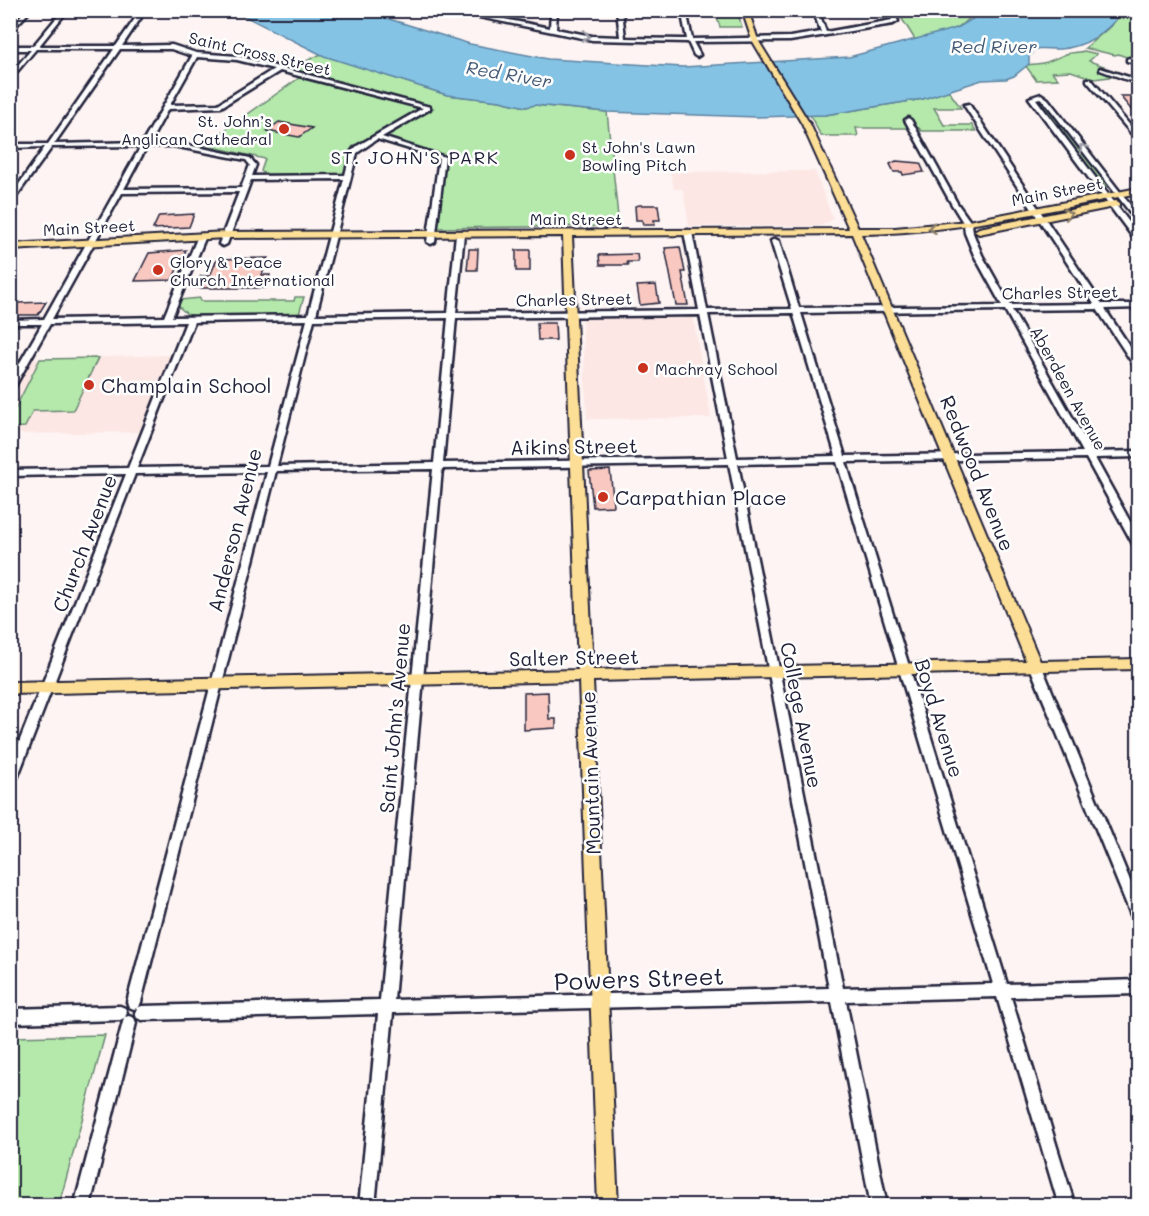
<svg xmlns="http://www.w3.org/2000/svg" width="1149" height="1216" font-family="Mali,sans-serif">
<rect width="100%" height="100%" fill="#fef4f3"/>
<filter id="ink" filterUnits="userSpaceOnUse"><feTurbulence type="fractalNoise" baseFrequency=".0167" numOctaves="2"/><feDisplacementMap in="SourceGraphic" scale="12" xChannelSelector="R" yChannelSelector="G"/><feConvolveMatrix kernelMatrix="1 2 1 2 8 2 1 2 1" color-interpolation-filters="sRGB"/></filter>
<g filter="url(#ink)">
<g fill="#fce7e4">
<path d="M815 171 833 219 820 226H689L683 189H674L670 172Z"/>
<path d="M693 317 711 418 587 419 582 319Z"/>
<path d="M167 355 171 358 144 427 139 432 11 434V398L33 359Z"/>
</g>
<g fill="#b4e9ab" stroke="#6b8673" stroke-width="1.5">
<path d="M715 11H737L742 27H720Z"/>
<path d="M897 11H979L957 28 916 41Z"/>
<path d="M1123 11H1138V61L1118 54 1115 55 1085 48 1112 25Z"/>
<path d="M1084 51 1097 54 1089 61 1104 66 1101 69 1117 76 1094 79 1071 71 1052 72 1058 79 1036 80 1025 65C1046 64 1047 62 1066 54 1072 52 1078 53 1084 51Z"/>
<path d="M321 54 447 95 500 101 526 107 534 105 607 112 619 226 437 228 445 156 381 137 433 108 287 70Z"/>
<path d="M299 78 422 109 352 147 344 173 340 175 265 174 261 171 265 159 204 145Z"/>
<path d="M948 90 961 108H934L944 125H972L976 131H921L919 128H856L858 136H821L810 115H825L923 99Z"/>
<path d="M1035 98H1042L1111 188 1103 186Z"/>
<path d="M295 297H304L299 314 195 316 188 315 179 307 180 300 200 298V301H294Z"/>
<path d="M98 358 73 410 33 411 25 427 11 428V417L40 359Z"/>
<path d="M105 1035 59 1205H11V1037Z"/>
</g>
<path fill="#85c3e5" stroke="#5d83a1" stroke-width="1.5" d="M234 11H375L386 18 470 44 548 59 683 67 849 57 957 28 986 11H1123C1108 31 1087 47 1060 49 1048 50 1039 45 1028 53L1032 54 1029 56V64L1014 76 1006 79 982 80 923 99 825 115 757 117 607 112 535 105 526 107 500 101 447 95 324 56Z"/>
<g fill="#f9c9c1" stroke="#22223b" stroke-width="1.5">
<path d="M1120 96H1138V118Z"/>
<path d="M279 122 312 128 299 137 267 131Z"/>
<path d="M896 161 920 163 924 172 903 175 902 172H894L890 164Z"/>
<path d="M640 205H658L660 220H654L655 225H643L642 220H636L635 206Z"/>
<path d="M194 214 189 227 153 229 159 216Z"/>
<path d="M680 247 685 272H682L688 305H676L665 248Z"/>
<path d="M469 249H478L477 270H467Z"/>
<path d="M186 250 172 280 135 281 149 253Z"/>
<rect x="516" y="250" width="14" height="21"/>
<path d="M637 254 638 262H627L628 265H600L599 255Z"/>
<path d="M268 258 262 275H270L266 288H195L201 276H210L217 259Z"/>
<path d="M656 285 659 303 640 305 637 286Z"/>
<path d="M10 302 18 303 46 302 38 315H10Z"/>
<path d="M537 323H555L556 340H538Z"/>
<path d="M610 470 614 506 593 507 589 471Z"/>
<path d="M548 692 549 719H556V728L524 730V693Z"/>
</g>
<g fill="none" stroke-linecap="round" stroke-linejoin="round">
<g stroke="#22223b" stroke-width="5">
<g id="minor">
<path d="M26 10H31L10 32V27Z"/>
<path d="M63 10H68L39 46H116L141 10H146L122 46 172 45 196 53 237 56 430 107V109L382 137 445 157 435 242 431 244 427 242 439 158 377 139 357 153 316 315 448 313 456 234 460 232 464 234 456 313 699 310 684 232 688 230 692 232 707 310 792 309 771 241 775 239 779 241 799 308 1002 306 974 255 965 233 964 224 951 203 905 120 908 118 911 120 957 203 972 224 973 233 982 255 1010 305 1094 304 964 105 969 104 1102 304H1138V308L1105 309 1138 359V367H1135L1097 309 1012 310 1092 452 1138 451V457L1095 458 1138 536V547L1134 546 1133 544 1086 458 846 462 1007 984 1138 980V994L1011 997 1075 1206H1059L997 997 846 1001 887 1206H871L832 1002 393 1013 375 1206H359L378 1014 142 1020 137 1018 135 1013 137 1008 142 1006 380 1000 433 469 276 471 141 1002 139 1007 134 1009 129 1007 127 1002 267 472 135 474 16 781 14 785 10 786V765L126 474 10 476V470L128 468 186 322 50 324 14 388 10 390V380L42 324H10V320L44 319 141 146 52 147 10 205V197L45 147 10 148V144H48L114 49H36L10 80V74L31 50H10V46H33ZM120 49H171L192 56 143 142 54 144ZM197 57 237 60 274 69 218 104 170 105ZM280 71 423 108 357 146 351 152 345 175 252 176 256 165 250 158 173 142H150L168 109 221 107ZM147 146H173L246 160 250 165 241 188 124 189ZM344 179 308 315 172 317 206 236 202 234 198 236 164 317 52 319 122 193 239 192 219 244 223 246 227 244 251 180ZM1005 310 1083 452 845 456 801 313ZM793 313 836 456 737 458 708 314ZM700 315 728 458 443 463 456 318ZM448 318 434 463 277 466 314 320ZM307 320 268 466 137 468 194 322ZM837 462 993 984 843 988 738 464ZM729 464 829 988 394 1000 442 469Z"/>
<path d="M445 10H458L550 28 551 10H557L556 29 592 36 620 37 617 10H622L625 38 681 39H687L681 10H686L692 39 790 37 821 32 813 10H818L826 32 892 20 887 10H892L898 21 893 24 790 41 693 42 700 55 697 57 694 55 688 42 592 40Z"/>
<path d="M1129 58 1138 60V64L1127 61V59Z"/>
<path d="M1100 68 1138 80V84L1100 70Z"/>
<path d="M1087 79H1091L1138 135V140L1136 139 1087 81Z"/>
<path d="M1041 94 1048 99 1138 215V221L1136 220 1044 101 1040 98 1036 99 1138 234V240H1135L1029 98Z"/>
<path d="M1036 663 1040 664 1042 667 1138 900V921L1133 919 1131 915 1030 667 1032 664Z"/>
<path d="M120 1006 125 1008 127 1013 125 1017 129 1016 134 1018 136 1023 90 1206H74L124 1018 120 1020 10 1023V1009Z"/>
</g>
</g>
<g stroke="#22223b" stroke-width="4">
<g id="major">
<path d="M742 10H748L758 40 810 124 858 228H895L968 221 1138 188V193C1046 211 955 233 861 234L1040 661 1138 659V669L593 681 618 1206H598L579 681 10 694V682L578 670 563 236 226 238 10 250V244L226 232 849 229 802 124 752 40ZM852 234 1026 661 593 670 572 236Z"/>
<path d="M1116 201 1119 202V206L979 234 974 231 979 228Z"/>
</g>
</g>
<use href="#minor" fill="#fff" fill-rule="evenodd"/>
<use href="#major" fill="#fcde96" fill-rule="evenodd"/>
</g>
<defs><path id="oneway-chevron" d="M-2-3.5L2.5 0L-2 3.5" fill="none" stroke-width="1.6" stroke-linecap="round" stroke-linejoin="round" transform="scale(1.5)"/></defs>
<g stroke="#9c9ca7">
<use href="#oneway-chevron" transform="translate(586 36) rotate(9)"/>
<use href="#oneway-chevron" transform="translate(1083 148) rotate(-128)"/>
</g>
<g stroke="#8f8068">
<use href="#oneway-chevron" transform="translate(1068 214) rotate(-11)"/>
<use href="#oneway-chevron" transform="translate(932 228) rotate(174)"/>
</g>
</g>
<g fill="#c8321e" stroke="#fff" stroke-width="2">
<circle cx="284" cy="129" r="6"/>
<circle cx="570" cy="155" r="6"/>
<circle cx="158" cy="270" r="6"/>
<circle cx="643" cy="368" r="6"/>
<circle cx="89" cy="385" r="6"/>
<circle cx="603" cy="497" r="6"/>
</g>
<g text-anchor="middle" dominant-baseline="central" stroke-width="5" stroke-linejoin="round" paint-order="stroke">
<g font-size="16" fill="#22223b" stroke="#fff">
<text transform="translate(260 53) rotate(13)">Saint Cross Street</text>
<text transform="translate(1057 191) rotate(-11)">Main Street</text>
<text x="576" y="218">Main Street</text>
<text transform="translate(89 227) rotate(-3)">Main Street</text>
<text transform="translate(1060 292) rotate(-1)">Charles Street</text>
<text transform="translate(574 299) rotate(-1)">Charles Street</text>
<text transform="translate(1069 388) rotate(61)">Aberdeen Avenue</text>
</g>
<g font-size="16" fill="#22223b" stroke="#fff" text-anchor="start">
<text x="272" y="120" text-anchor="end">St. John’s<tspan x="272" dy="18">Anglican Cathedral</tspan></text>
<text x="582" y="146">St John's Lawn<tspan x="582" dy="18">Bowling Pitch</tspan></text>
<text x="170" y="261">Glory &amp; Peace<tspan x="170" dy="18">Church International</tspan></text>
<text x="655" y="368">Machray School</text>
</g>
<g font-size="18" font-style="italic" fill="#455a76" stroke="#fff">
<text x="994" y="46">Red River</text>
<text transform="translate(509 74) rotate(10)">Red River</text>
</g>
<g font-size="18" letter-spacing="1.5" fill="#22223b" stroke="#fff">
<text x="415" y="157">ST. JOHN'S PARK</text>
</g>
<g font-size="20" fill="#22223b" stroke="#fff" text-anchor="start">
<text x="101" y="385">Champlain School</text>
<text x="615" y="497">Carpathian Place</text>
</g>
<g font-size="20" fill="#22223b" stroke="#fff">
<text transform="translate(574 446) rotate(-1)">Aikins Street</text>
<text transform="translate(978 473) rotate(68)">Redwood Avenue</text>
<text transform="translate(234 530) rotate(-76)">Anderson Avenue</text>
<text transform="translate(84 543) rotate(-69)">Church Avenue</text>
<text transform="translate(574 657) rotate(-1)">Salter Street</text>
<text transform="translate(802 715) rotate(79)">College Avenue</text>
<text transform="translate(394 718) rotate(-85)">Saint John's Avenue</text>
<text transform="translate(940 718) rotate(73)">Boyd Avenue</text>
<text transform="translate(590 773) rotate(-92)">Mountain Avenue</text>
</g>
<g font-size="24" fill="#22223b" stroke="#fff">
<text transform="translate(639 978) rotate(-2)">Powers Street</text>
</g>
</g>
<rect width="1149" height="1216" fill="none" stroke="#fff" stroke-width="36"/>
<rect x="18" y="18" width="1113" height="1180" fill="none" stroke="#22223b" stroke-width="2" filter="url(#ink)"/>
</svg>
